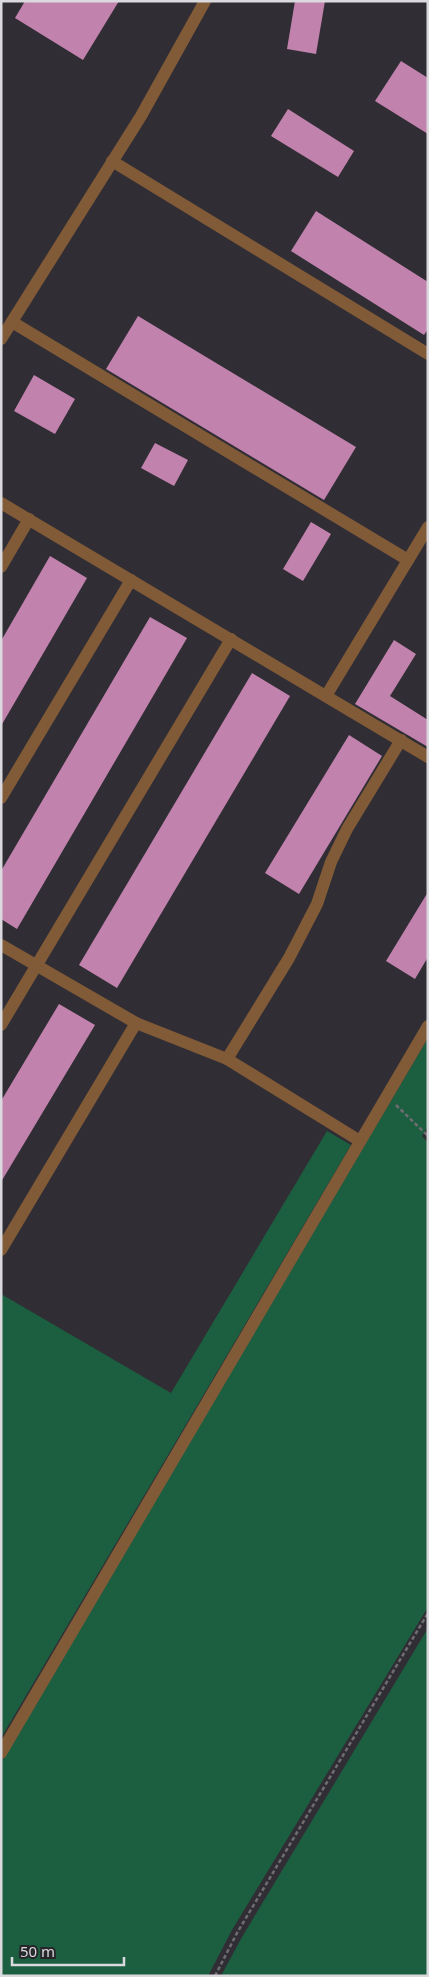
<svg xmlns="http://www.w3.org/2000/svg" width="429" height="1977" font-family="'Noto Sans',sans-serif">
<rect width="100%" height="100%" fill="#302e34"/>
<g fill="#1c5e40">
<path d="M428 1038V1126L422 1136 428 1143V1607L232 1930 208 1976H1V1761Z"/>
<path d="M327 1131 351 1145 1 1738V1294L171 1393Z"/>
<path d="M428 1628V1976H221L242 1937Z"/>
</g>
<g fill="#c282ae">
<path d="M25 1H119L83 60 15 18Z"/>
<path d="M295 1H325L316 54 287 49Z"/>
<path d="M401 61 428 78V134L375 101Z"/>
<path d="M288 109 354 151 338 177 271 136Z"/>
<path d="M316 211 428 282V329L424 335 291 251Z"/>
<path d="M138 316 356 447 324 500 106 369Z"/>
<path d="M34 375 75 399 55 434 14 411Z"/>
<path d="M155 443 188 460 174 486 141 468Z"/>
<path d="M311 522 331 534 303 581 283 569Z"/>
<path d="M50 556 87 578 1 726V641Z"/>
<path d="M150 617 187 638 17 929 1 919V871Z"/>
<path d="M394 640 416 654 390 696 428 720V747L355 704Z"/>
<path d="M252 673 290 696 117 988 79 965Z"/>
<path d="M349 735 382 756 299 894 265 873Z"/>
<path d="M428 892V957L415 979 386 961Z"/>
<path d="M59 1004 95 1025 1 1182V1101Z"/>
</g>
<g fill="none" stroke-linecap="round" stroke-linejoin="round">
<g stroke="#6f6d72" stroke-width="2.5" stroke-dasharray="4 2.5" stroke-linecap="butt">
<path d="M396 1105 428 1136"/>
<path d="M215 1976 237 1933 428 1613"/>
</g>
<g stroke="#815a38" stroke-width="12">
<path d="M112 161 428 354"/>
<path d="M12 322 408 560"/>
<path d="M1 339 141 116 205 1"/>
<path d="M1 503 428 757"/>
<path d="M1 567 29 519"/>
<path d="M326 696 428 527"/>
<path d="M1 798 131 580"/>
<path d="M1 945 136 1023 227 1059 289 958 317 904 331 862 347 829 401 740"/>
<path d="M1 1025 231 639"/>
<path d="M227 1059 360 1141"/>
<path d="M1 1250 136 1023"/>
<path d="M1 1753 428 1026"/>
</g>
</g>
<rect width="429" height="1977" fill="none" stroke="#dad9dd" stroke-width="5"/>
<path d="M12 1957v8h112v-8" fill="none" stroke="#dad9dd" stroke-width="2.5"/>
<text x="20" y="1957" font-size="15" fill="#dad9dd" stroke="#26252a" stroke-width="4" paint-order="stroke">50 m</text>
</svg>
